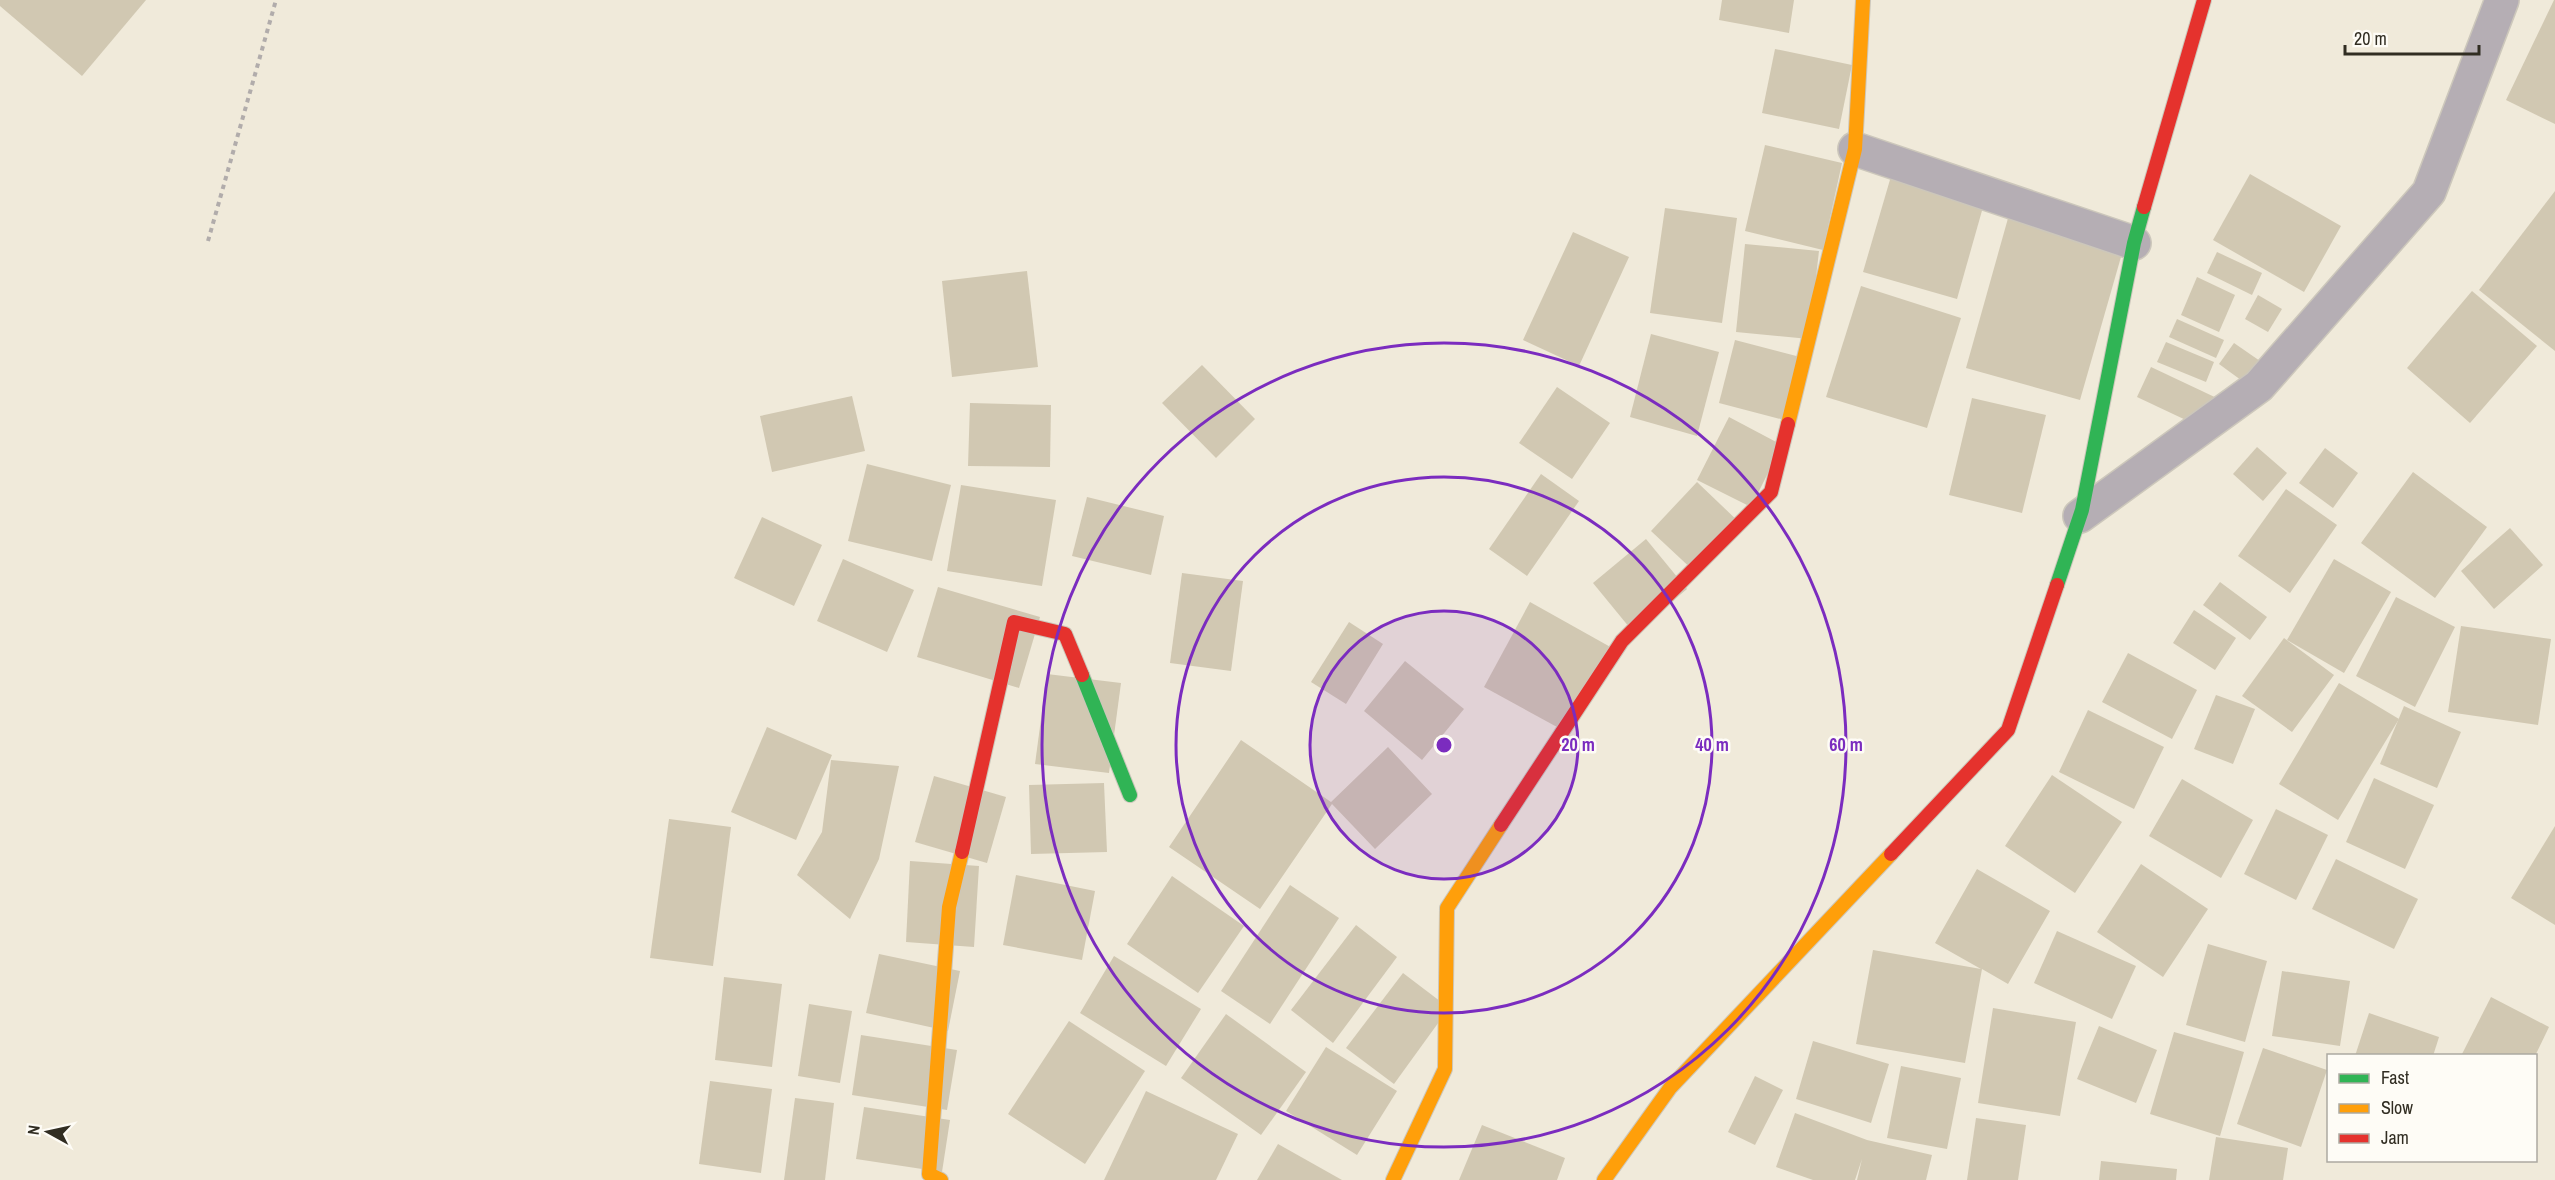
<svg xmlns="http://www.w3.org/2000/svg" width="2555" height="1180" font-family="'Archivo Narrow',sans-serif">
<rect width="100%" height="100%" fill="#f0eada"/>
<g fill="#d1c8b2">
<path d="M0 0H146L82 76 0 6Z"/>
<path d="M1722 0H1794L1789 33 1719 20Z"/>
<path d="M2554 0H2555V124L2506 100Z"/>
<path d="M1775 49 1852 65 1839 129 1762 113Z"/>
<path d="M1765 145 1842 163 1823 250 1745 231Z"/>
<path d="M1894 166 1987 193 1957 299 1863 272Z"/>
<path d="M2250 174 2341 226 2304 292 2213 240Z"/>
<path d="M2555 191V351L2479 290Z"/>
<path d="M2012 204 2127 236 2080 400 1966 368Z"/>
<path d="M1665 208 1737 218 1722 323 1650 313Z"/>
<path d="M1573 232 1629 257 1579 366 1523 340Z"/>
<path d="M1745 244 1819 251 1809 339 1736 332Z"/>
<path d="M2217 252 2262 273 2252 295 2207 273Z"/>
<path d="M1027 271 1038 367 952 377 942 281Z"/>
<path d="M2197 277 2235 295 2219 332 2181 315Z"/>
<path d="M1861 286 1961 318 1927 428 1826 397Z"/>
<path d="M2472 291 2537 346 2470 423 2407 368Z"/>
<path d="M2258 295 2282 309 2268 332 2245 319Z"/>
<path d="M2177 319 2224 340 2216 358 2169 337Z"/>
<path d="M1651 334 1719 352 1697 436 1630 417Z"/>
<path d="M1735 340 1808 359 1792 422 1719 403Z"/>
<path d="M2166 342 2214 362 2206 382 2157 362Z"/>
<path d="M2234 343 2260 361 2245 383 2219 364Z"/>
<path d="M1202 365 1255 419 1216 458 1162 403Z"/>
<path d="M2151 367 2221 400 2207 430 2137 397Z"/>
<path d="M1557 387 1610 423 1572 479 1519 443Z"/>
<path d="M852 396 865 451 772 472 760 416Z"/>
<path d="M1972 398 2046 415 2022 513 1949 495Z"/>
<path d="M970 403 1051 405 1050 467 968 466Z"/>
<path d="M1729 417 1782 445 1751 507 1697 480Z"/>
<path d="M2257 447 2287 473 2263 501 2233 474Z"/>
<path d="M2325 448 2358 473 2333 508 2299 483Z"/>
<path d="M867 464 951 485 932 561 848 541Z"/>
<path d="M2413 472 2487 527 2435 598 2361 543Z"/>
<path d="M1541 474 1579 501 1527 576 1489 549Z"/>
<path d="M1697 482 1742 525 1696 573 1651 531Z"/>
<path d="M961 485 1056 500 1042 586 947 571Z"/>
<path d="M2286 489 2337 525 2290 593 2238 556Z"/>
<path d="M1087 497 1164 516 1151 575 1072 556Z"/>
<path d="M762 517 822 545 794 606 734 578Z"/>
<path d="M2510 528 2543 565 2494 609 2461 571Z"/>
<path d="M1646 539 1687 589 1634 633 1593 583Z"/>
<path d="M843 559 914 590 887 652 817 621Z"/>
<path d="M2334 559 2391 592 2344 673 2287 640Z"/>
<path d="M1182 573 1243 581 1231 671 1170 663Z"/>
<path d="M2220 582 2267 617 2250 640 2203 605Z"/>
<path d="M938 587 1040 617 1019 688 917 657Z"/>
<path d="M2396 597 2455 627 2415 707 2356 676Z"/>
<path d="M1530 602 1614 649 1568 733 1484 687Z"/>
<path d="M2194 610 2236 638 2215 670 2173 643Z"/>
<path d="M1349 622 1383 644 1346 704 1311 682Z"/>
<path d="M2461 626 2551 639 2538 725 2448 712Z"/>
<path d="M2284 638 2334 675 2292 732 2242 696Z"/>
<path d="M2128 653 2197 690 2172 739 2102 702Z"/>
<path d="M1405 661 1464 709 1422 760 1364 711Z"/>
<path d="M1047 674 1121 683 1109 773 1035 764Z"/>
<path d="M2339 683 2399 719 2338 820 2279 784Z"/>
<path d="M2216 695 2255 709 2233 764 2194 749Z"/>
<path d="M2404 706 2461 732 2437 788 2380 764Z"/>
<path d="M2088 710 2164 747 2134 809 2059 772Z"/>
<path d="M767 727 832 755 796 840 731 812Z"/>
<path d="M1241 740 1331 802 1388 747 1432 794 1375 849 1332 804 1260 909 1169 847Z"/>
<path d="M831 760 899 766 879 859 850 919 797 875 822 832Z"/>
<path d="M2052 775 2122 822 2075 893 2005 846Z"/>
<path d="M934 776 1006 797 987 863 915 842Z"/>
<path d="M2374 778 2434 805 2405 869 2346 842Z"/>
<path d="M2182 779 2253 820 2221 878 2149 836Z"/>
<path d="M1104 783 1107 852 1031 854 1029 785Z"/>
<path d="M2276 809 2328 835 2296 900 2244 874Z"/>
<path d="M669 819 731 827 713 966 650 958Z"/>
<path d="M2555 826V925L2511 898Z"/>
<path d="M2336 859 2418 899 2394 949 2312 909Z"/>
<path d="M910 861 979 866 974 947 906 942Z"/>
<path d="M2141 864 2208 909 2163 977 2097 932Z"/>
<path d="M1977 869 2050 911 2008 984 1982 969 1965 1063 1856 1044 1873 950 1981 969 1935 943Z"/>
<path d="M1016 875 1095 891 1082 960 1003 945Z"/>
<path d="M1172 876 1244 926 1198 993 1127 944Z"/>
<path d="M1290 885 1339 918 1270 1024 1221 991Z"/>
<path d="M1356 925 1397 957 1333 1043 1291 1010Z"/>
<path d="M2057 931 2136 966 2112 1019 2034 983Z"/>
<path d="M2208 944 2267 961 2245 1042 2186 1025Z"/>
<path d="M879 954 960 971 948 1031 866 1013Z"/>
<path d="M1114 956 1201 1009 1166 1066 1080 1013Z"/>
<path d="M2282 971 2350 981 2340 1046 2272 1036Z"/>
<path d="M1403 973 1449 1008 1394 1084 1346 1048Z"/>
<path d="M724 977 782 984 772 1067 715 1060Z"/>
<path d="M2491 997 2549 1027 2535 1056H2461Z"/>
<path d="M809 1004 852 1011 840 1083 798 1076Z"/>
<path d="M1993 1008 2076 1022 2060 1116 1978 1103Z"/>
<path d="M2369 1013 2439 1037 2433 1056H2355Z"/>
<path d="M1226 1014 1306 1072 1261 1135 1181 1078Z"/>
<path d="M1069 1021 1145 1071 1085 1164 1008 1114Z"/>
<path d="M2099 1026 2157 1050 2136 1103 2077 1079Z"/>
<path d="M2174 1032 2244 1052 2220 1136 2150 1114Z"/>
<path d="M861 1035 957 1050 947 1110 852 1095Z"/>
<path d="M1813 1041 1889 1064 1871 1123 1796 1099Z"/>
<path d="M1326 1047 1397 1091 1357 1155 1286 1111Z"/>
<path d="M2263 1048 2327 1070 2301 1147 2237 1124Z"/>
<path d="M1901 1066 1961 1078 1947 1149 1887 1138Z"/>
<path d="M1755 1076 1783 1090 1755 1145 1728 1132Z"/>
<path d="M710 1081 772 1089 761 1173 699 1164Z"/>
<path d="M1146 1091 1238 1134 1216 1180H1104Z"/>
<path d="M795 1098 834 1103 825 1180H784Z"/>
<path d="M864 1107 950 1120 942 1172 856 1159Z"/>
<path d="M1795 1113 1867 1140 1932 1155 1926 1180H1857L1862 1159 1855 1180H1813L1776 1167Z"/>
<path d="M1976 1118 2026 1125 2018 1180H1967Z"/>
<path d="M1482 1125 1565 1158 1557 1180H1459Z"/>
<path d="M2216 1137 2288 1148 2283 1180H2209Z"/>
<path d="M1278 1144 1342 1180H1257Z"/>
<path d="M2101 1161 2177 1169 2176 1180H2099Z"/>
</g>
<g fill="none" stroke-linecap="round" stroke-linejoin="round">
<g stroke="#ccc7bb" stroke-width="36">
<g id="street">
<path d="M1855 149 2134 243"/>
<path d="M2080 516 2259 386 2429 192 2502 0"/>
</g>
</g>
<g stroke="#ccc7bb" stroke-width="16">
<g id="fast">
<path d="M2057 585 2082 510 2134 243 2144 207"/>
<path d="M1082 675 1130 795"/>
</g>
</g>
<g stroke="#ccc7bb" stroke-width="16">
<g id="slow">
<path d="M1788 424 1855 149 1863 0"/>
<path d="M941 1180 929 1174 949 907 962 852"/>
<path d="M1393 1180 1445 1069 1447 908 1501 825"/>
<path d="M1604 1180 1670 1088 1891 854"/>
</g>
</g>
<g stroke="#ccc7bb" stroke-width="16">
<g id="jam">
<path d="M2144 207 2204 0"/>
<path d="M1501 825 1622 641 1771 492 1788 424"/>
<path d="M962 852 1014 622 1065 634 1082 675"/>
<path d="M1891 854 2008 730 2057 585"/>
</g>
</g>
<path stroke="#b1acab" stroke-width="4" stroke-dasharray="4.5 4.5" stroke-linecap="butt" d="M208 241 276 0"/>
<use href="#street" stroke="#b5aeb4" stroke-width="33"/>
<use href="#fast" stroke="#30b455" stroke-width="14"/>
<use href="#slow" stroke="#ff9f0a" stroke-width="14"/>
<use href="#jam" stroke="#e5322d" stroke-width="14"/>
</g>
<circle cx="1444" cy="745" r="134" fill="#7b2cbf" fill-opacity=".12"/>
<g fill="none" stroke="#7b2cbf" stroke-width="3">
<circle cx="1444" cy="745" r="134"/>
<circle cx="1444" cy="745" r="268"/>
<circle cx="1444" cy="745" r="402"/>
</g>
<circle cx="1444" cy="745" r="9" fill="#7b2cbf" stroke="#fefcf6" stroke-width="3"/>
<g font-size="18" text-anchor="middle" font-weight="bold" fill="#7b2cbf" stroke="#fefcf6" stroke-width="5" stroke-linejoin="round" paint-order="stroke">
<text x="1578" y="751">20 m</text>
<text x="1712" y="751">40 m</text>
<text x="1846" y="751">60 m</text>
</g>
<rect x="2327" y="1054" width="210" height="108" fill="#fefcf6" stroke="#aca9a1" stroke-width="1.5"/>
<rect x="2339" y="1074" width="30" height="9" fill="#30b455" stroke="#aca9a1" stroke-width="1.5"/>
<text x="2381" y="1084" font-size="18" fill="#312d22">Fast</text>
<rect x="2339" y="1104" width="30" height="9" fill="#ff9f0a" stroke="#aca9a1" stroke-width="1.5"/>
<text x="2381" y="1114" font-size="18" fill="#312d22">Slow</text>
<rect x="2339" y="1134" width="30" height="9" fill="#e5322d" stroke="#aca9a1" stroke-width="1.5"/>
<text x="2381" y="1144" font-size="18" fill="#312d22">Jam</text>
<g transform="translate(48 1132) rotate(278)" stroke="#fefcf6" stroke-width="4.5" paint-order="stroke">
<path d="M0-4.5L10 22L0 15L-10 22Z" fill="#312d22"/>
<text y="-9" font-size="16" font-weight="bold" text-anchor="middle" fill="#312d22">N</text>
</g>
<path d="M2345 45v9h134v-9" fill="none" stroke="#312d22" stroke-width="3"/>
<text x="2354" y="45" font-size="18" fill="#312d22" stroke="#fefcf6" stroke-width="4.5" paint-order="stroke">20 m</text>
</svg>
